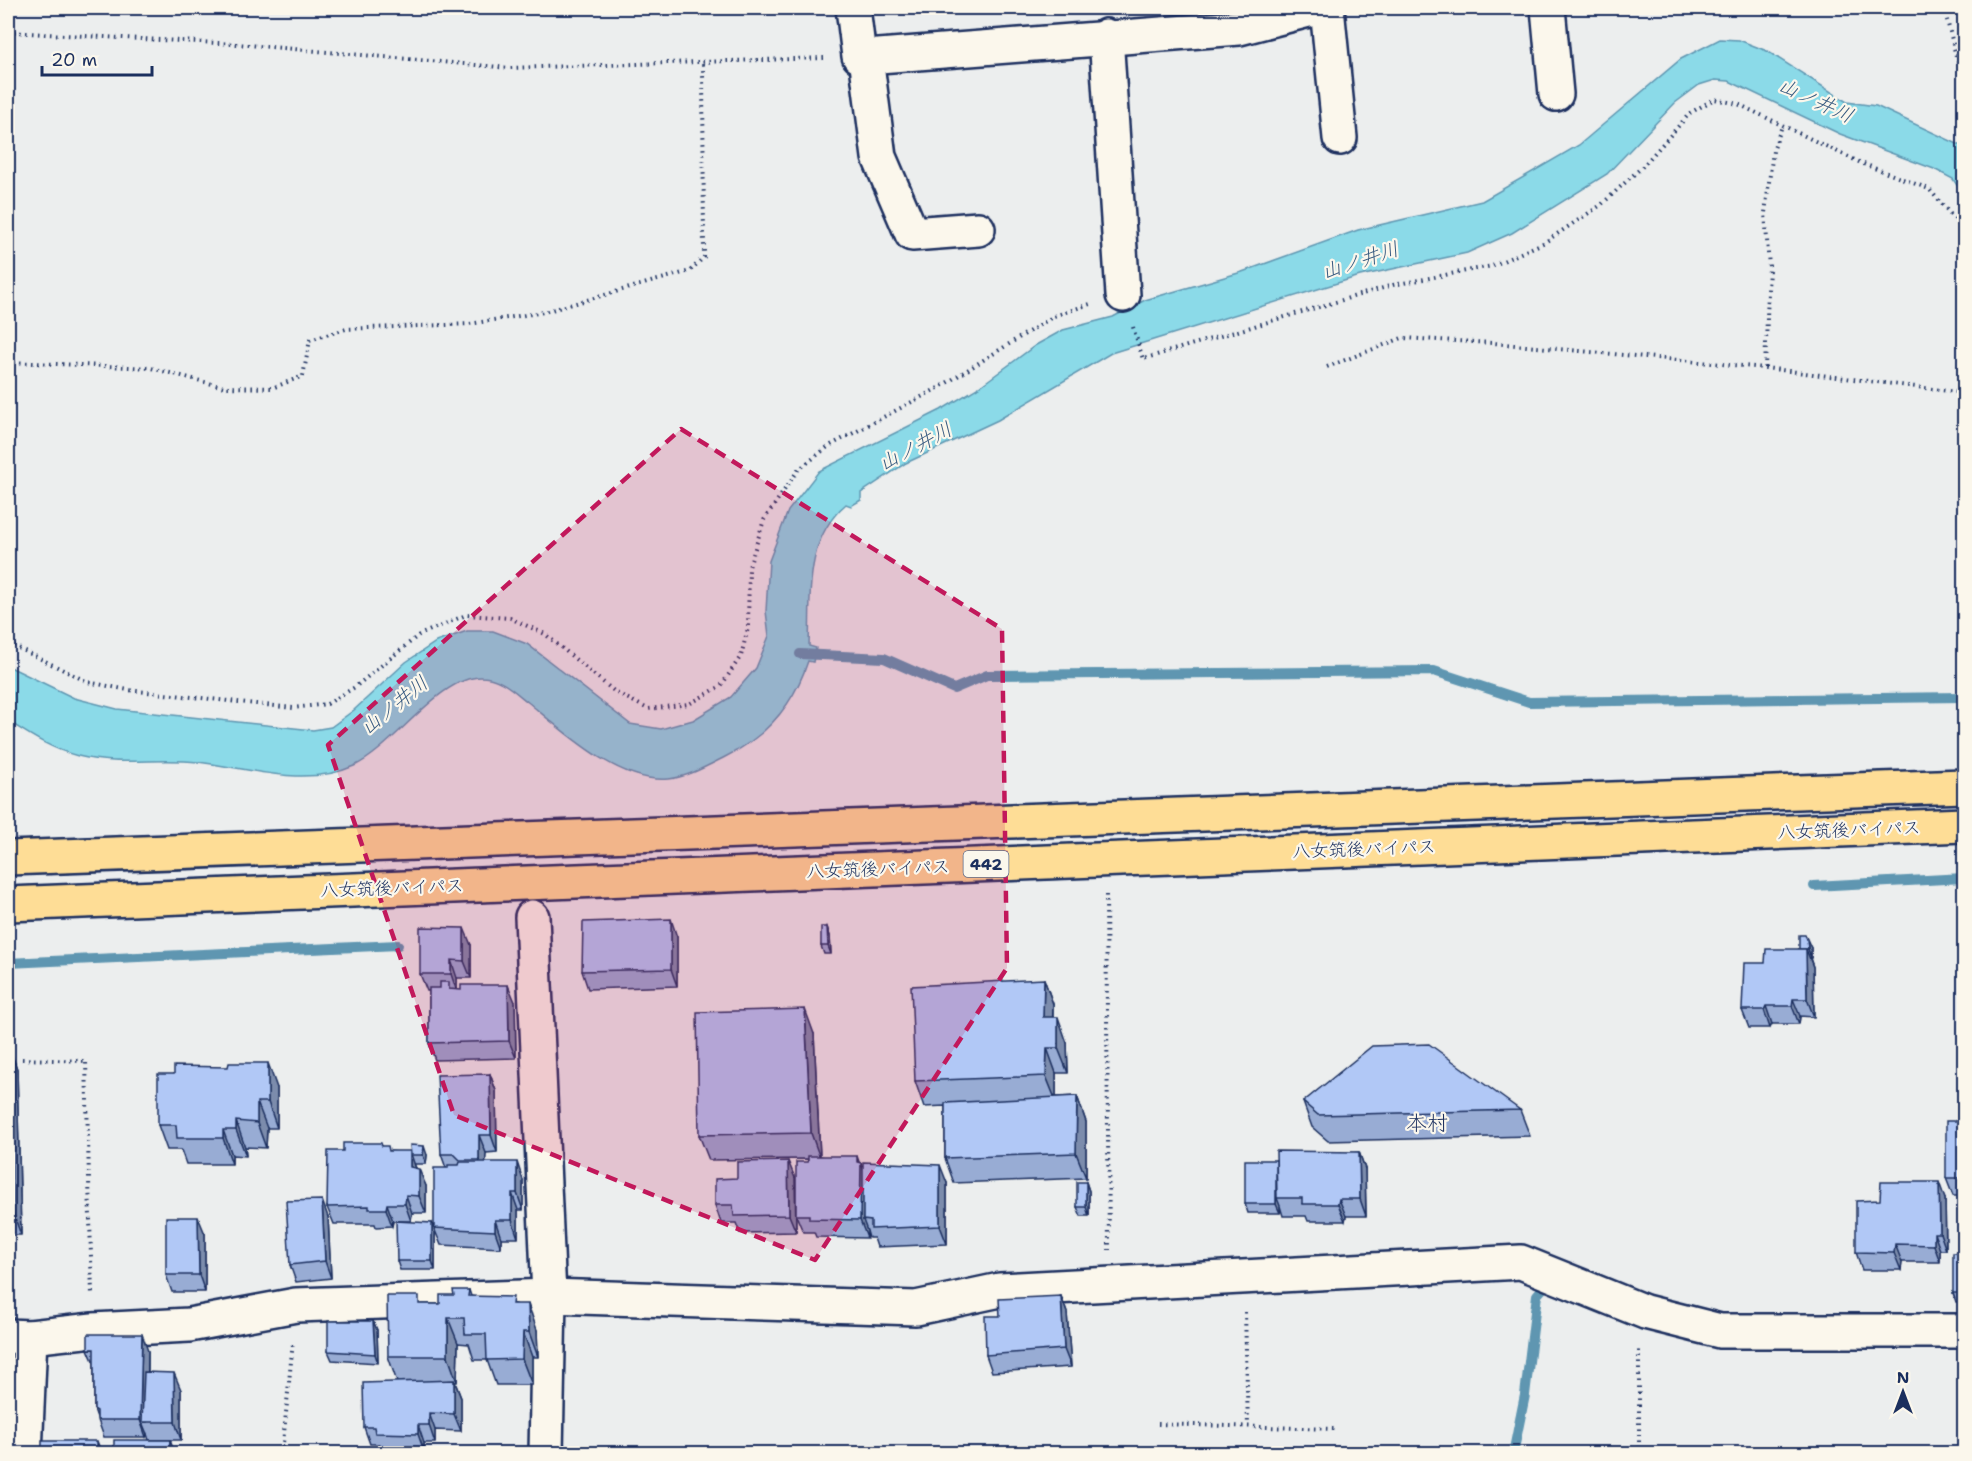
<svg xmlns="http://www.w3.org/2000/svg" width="1972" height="1461" font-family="'Shantell Sans','Klee One',sans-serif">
<rect width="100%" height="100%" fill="#eceeee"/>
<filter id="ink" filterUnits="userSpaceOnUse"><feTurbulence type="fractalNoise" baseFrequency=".0167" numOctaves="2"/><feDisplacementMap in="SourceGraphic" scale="12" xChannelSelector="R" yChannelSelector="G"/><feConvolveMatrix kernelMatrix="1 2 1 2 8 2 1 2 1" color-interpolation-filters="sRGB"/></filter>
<g filter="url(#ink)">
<path fill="#8bdae8" stroke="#5e96b1" stroke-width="1.5" d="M1720 39 1739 40 1767 51 1847 102 1876 106 1964 147V196L1953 179 1934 169 1840 134 1729 81 1715 80 1699 85 1675 103 1607 174 1512 233 1467 253 1360 276 1111 353 998 420 906 463 861 493V500L851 506 846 504C804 540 811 595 809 646L816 648 813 662 808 661C794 704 766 737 725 757 709 765 688 777 669 779 620 784 565 733 529 703 516 693 500 677 482 677 439 676 394 748 354 766 305 788 249 768 198 762 158 758 117 766 78 756 51 749 30 735 8 721V666L74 698 117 709 313 730 331 727 354 710 406 662 436 642 467 631H493L527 644 630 724 661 729 693 720 731 697 756 668 769 636 766 611 769 561 788 511 819 471 941 410 979 387 1036 345 1063 330 1113 317 1145 300 1242 272 1358 230 1482 201 1579 145 1681 59Z"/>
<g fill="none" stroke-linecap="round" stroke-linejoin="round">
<g stroke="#5e96b1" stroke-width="10">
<path d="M800 654 884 658 954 689 987 675 1434 671 1529 702 1964 697"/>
<path d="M1814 886 1964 878"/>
<path d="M8 963 398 945"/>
<path d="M1513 1454 1525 1395 1537 1295 1544 1287"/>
</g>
<g stroke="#1b2f5e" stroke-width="38">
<g id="minor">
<path d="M853 8 859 56 866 57 1239 28 1316 8"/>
<path d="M1327 8 1340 138"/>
<path d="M1548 8 1556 94"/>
<path d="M1106 36 1123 295"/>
<path d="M866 57 879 157 912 234 978 229"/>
<path d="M532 917 549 1296 546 1454"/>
<path d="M8 1336 30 1337 93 1330 189 1325 296 1305 549 1296 916 1308 1000 1290 1521 1262 1645 1312 1720 1331H1964"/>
<path d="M25 1454 30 1337"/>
</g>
</g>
<g stroke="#1b2f5e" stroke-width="38">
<g id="trunk">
<path d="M8 858 1964 786"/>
<path d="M8 904 1964 825"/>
</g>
</g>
<g stroke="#1b2f5e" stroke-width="4" stroke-dasharray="1.5 4.5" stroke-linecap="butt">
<path d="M1944 8 1957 60 1964 69"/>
<path d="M8 32 237 44 510 68 824 58"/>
<path d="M1133 327 1143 359 1393 285 1492 266 1545 242 1601 205 1643 166 1690 113 1714 99 1738 104 1861 163 1929 189 1964 230"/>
<path d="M8 362 151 368 224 387 272 388 303 376 310 340 346 329 469 324 544 312 690 271 704 257 703 63"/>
<path d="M1327 367 1402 338 1493 343 1765 368 1964 393"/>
<path d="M1765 368 1769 267 1765 213 1773 151 1782 126"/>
<path d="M8 643 88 682 128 690 293 708 327 704 355 687 419 635 466 615 510 618 545 634 615 692 648 709 689 704 721 686 741 656 748 628 749 567 764 520 798 470 829 446 940 387 1054 316 1090 304"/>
<path d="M1106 895 1109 1250"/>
<path d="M22 1059 86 1061 92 1296"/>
<path d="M1245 1312 1248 1426"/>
<path d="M1158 1424 1335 1429"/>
<path d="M282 1454 293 1341"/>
<path d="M1639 1454V1346"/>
</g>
<use href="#minor" stroke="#fbf7ec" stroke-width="33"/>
<use href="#trunk" stroke="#fedd96" stroke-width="33"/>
</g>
<g fill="#98acd4" stroke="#1b2f5e" stroke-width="1.5">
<path d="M827 927 830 936 831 954H824L821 946Z"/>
<path d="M677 937V986L588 989 582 971Z"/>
<path d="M471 945V978H457V990L515 1002 516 1058 435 1060 429 1043V991H427L420 974Z"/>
<path d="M1811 948V958H1810L1813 967 1814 1017 1800 1016 1799 1024H1772L1770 1028H1749L1742 1010 1765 963 1799 949Z"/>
<path d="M1044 979 1053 1004V1017L1067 1043 1068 1073H1056V1097L1077 1096 1086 1122V1178L954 1183 945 1158V1106L924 1107 915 1081Z"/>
<path d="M814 1034 820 1156 861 1163 863 1170 947 1183V1244L877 1247 874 1238H869L867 1231V1238L816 1237 814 1232H803L796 1215 808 1159 709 1160 699 1135Z"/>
<path d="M8 1044 17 1069 21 1235H8Z"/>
<path d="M490 1074 496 1091 497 1152 486 1153 485 1162 523 1180V1210H518V1238H501V1248L441 1245 434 1228 446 1168 441 1154Z"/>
<path d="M277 1088V1128H267L266 1148 245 1147 246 1156 232 1155V1164H186L181 1150H167L158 1125Z"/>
<path d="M1303 1102 1520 1110 1530 1136 1328 1141 1312 1127Z"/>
<path d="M1965 1121V1196H1953L1946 1178Z"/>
<path d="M382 1146 389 1151 427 1155 426 1164H414L426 1186V1213H412L411 1221H393L392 1226 376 1227 375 1224H334L327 1207 343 1151Z"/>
<path d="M1359 1152 1365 1169 1366 1216H1346L1345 1221H1308L1306 1216H1283L1280 1206V1213H1248L1245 1204 1276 1160Z"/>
<path d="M795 1178 796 1232 740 1233 736 1223H721L715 1205Z"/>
<path d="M1086 1182 1089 1191V1216H1081L1077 1207Z"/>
<path d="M1945 1199 1946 1250H1940V1262H1902L1901 1270H1862L1856 1252Z"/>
<path d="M328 1217 331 1278 296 1282 290 1265Z"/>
<path d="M432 1223 435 1231V1270H400L397 1261Z"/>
<path d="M205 1234V1292H172L166 1275Z"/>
<path d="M1965 1253V1302H1956L1953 1293Z"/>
<path d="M469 1290 471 1296 515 1304 537 1330 538 1357H532V1385H496L487 1360H474L469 1344 458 1343 457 1382H455L461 1398V1431L435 1430V1443H424V1451H381L379 1444H370L364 1427 397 1382 388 1356 421 1304H440L454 1295Z"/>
<path d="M1061 1296 1067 1313 1071 1367 992 1372 986 1355 1000 1316Z"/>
<path d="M373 1321 377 1330 378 1363 332 1360 328 1351Z"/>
<path d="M88 1349 148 1351V1372L181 1390V1440H149L147 1434 146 1437H104L94 1409V1363Z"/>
</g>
<g fill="#7c8cac" stroke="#1b2f5e" stroke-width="1.5">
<path d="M671 919 677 937V986L671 969Z"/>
<path d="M827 927 830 936 831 954 828 946Z"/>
<path d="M464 928 471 945V978L464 961Z"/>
<path d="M1807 939 1811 948V958L1808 949Z"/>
<path d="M1806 949 1813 967 1814 1017 1807 999Z"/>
<path d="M451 960 457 978V992L451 974Z"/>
<path d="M1044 979 1053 1004 1052 1043 1043 1017Z"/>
<path d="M508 985 515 1002 516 1058 509 1041Z"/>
<path d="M1793 999 1800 1016 1799 1024 1792 1006Z"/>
<path d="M1766 1006 1772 1024 1770 1028 1764 1010Z"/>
<path d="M805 1009 814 1034 820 1158 811 1133Z"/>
<path d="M1058 1017 1067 1043 1068 1073 1058 1048Z"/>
<path d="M8 1044 17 1069 21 1235 12 1210Z"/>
<path d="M1047 1048 1056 1073V1101L1046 1076Z"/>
<path d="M268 1063 277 1088V1128L268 1102Z"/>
<path d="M490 1074 496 1091 497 1152 491 1135Z"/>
<path d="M1077 1096 1086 1122V1178L1076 1153Z"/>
<path d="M257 1102 267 1128 266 1148 257 1123Z"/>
<path d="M236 1121 245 1147 246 1156 236 1130Z"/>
<path d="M223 1130 232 1155V1164L223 1138Z"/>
<path d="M479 1135 486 1153 485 1178 479 1160Z"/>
<path d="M424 1146 427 1155 426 1164 423 1155Z"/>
<path d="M410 1151 416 1169 410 1167Z"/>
<path d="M1359 1152 1365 1169 1366 1216 1360 1199Z"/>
<path d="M857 1156 861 1167V1163L867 1180 863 1220 867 1231V1238L860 1220Z"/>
<path d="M1277 1160V1198L1280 1206V1213L1276 1204Z"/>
<path d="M788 1161 795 1178 796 1232 789 1215Z"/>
<path d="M517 1162 523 1180V1210L517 1193Z"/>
<path d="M940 1165 947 1183V1244L940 1226Z"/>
<path d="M419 1169 426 1186V1213L419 1196Z"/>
<path d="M1086 1182 1089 1191V1216L1086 1207Z"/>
<path d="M1939 1182 1945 1199 1946 1250 1940 1233Z"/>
<path d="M512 1193 518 1210V1238L512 1220Z"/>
<path d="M406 1195 412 1213 411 1221 405 1204Z"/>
<path d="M1339 1199 1346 1216 1345 1221 1338 1204Z"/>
<path d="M322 1200 328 1217 331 1278 325 1261Z"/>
<path d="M387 1204 393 1221 392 1226 386 1209Z"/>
<path d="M198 1217 205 1234V1292L199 1275Z"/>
<path d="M495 1220 501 1238V1248L495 1231Z"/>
<path d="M432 1223 435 1231V1270L432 1261Z"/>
<path d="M1934 1233 1940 1250V1262L1934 1245Z"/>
<path d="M1895 1244 1902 1262 1901 1270 1894 1253Z"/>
<path d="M1061 1296 1067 1313 1071 1367 1064 1349Z"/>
<path d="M528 1304 537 1330 538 1357 529 1332Z"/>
<path d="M448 1318 458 1343 457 1382 448 1356Z"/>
<path d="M373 1321 377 1330 378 1363 375 1354Z"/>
<path d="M523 1332 532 1357V1385L522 1359Z"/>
<path d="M142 1334 148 1351 147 1422H142L147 1434 146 1437 140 1420Z"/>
<path d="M174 1373 181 1390V1440L175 1422Z"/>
<path d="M454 1380 461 1398V1431L454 1414Z"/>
<path d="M429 1413 435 1430V1443L429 1425Z"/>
<path d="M418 1425 424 1443V1451L418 1434Z"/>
<path d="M170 1440 175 1454H169Z"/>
<path d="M97 1441 102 1454H97Z"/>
</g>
<g fill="#b1c8f6" stroke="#1b2f5e" stroke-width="1.5">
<path d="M671 919V969L582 971 583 922Z"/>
<path d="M420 927 464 928V961L451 960V974H420Z"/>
<path d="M821 927H827L828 946H821Z"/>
<path d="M1799 935H1805L1807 939 1808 949H1799Z"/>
<path d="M1766 949H1806L1807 999H1793L1792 1006H1766L1764 1010H1742L1744 963H1765Z"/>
<path d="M1044 979 1043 1017H1058V1048H1047L1046 1076 915 1081 911 986Z"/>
<path d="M440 982H449V989L461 990V985H508L509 1041 429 1043V988H440Z"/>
<path d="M805 1009 811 1133 699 1135 697 1012Z"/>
<path d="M1429 1044 1520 1110 1318 1115 1303 1102 1372 1046Z"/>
<path d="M8 1053 12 1210H8Z"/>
<path d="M229 1063H268V1102H257V1123L236 1121V1130H223V1138H177L176 1125H158V1074H174V1066L228 1067Z"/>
<path d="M490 1074 491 1135H479V1160H460L454 1154H441L437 1075Z"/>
<path d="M1077 1096 1076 1153 945 1158V1103Z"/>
<rect x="1946" y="1121" width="19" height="57"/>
<path d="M343 1143H381L382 1146H388L389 1151H410V1167L419 1169V1196L406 1195 405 1204H387L386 1209H369V1206L327 1207 328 1151H343Z"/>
<path d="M410 1145 424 1146 423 1155H411Z"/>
<path d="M1276 1151 1359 1152 1360 1199H1339L1338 1204H1302V1198H1277Z"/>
<path d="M808 1156H857V1162L861 1163 860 1220 809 1219V1215H796V1162H808Z"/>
<rect x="1245" y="1160" width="31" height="44"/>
<path d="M788 1161 789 1215 734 1216 733 1205H715V1179L737 1178V1162Z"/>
<path d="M460 1162H517V1193H512V1220H495V1231L434 1228V1168H448V1165H459Z"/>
<path d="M863 1162 940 1165V1226L871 1229V1221L863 1220Z"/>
<rect x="1077" y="1182" width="9" height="25"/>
<path d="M1881 1182H1939L1940 1233H1934V1245L1895 1244 1894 1253 1856 1252V1201L1880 1200Z"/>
<path d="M322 1200 325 1261 290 1265 286 1201Z"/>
<path d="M166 1217H198L199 1275H166Z"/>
<path d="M396 1221 432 1223V1261H397Z"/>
<rect x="1953" y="1253" width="12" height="40"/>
<path d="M453 1290H469L468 1296 513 1297 512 1304H528L529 1332H523L522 1359 487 1360 486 1334H465L464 1318H448V1356H388L387 1296H419V1304H440V1295H454Z"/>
<path d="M1061 1296 1064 1349 986 1355 985 1316H1000L999 1299Z"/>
<path d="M328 1321H373L375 1354 328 1351Z"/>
<path d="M88 1334H142L140 1420H97V1411L94 1409V1349H88Z"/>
<path d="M144 1372 174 1373 175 1422H142Z"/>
<path d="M454 1380V1414L429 1413V1425H418V1434L375 1433 374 1427H364L363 1383Z"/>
<path d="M114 1440H170L169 1454H114Z"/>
<rect x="42" y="1441" width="55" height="13"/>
</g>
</g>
<path fill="#c2185b" fill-opacity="0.2" stroke="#c2185b" stroke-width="4.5" stroke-dasharray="12 8" stroke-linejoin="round" d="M681 429 1002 629 1007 968 815 1260 454 1115 328 745Z"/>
<g text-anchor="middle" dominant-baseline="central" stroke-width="4.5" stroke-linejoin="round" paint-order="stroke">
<rect fill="#fbf7ec" stroke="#5e6b89" stroke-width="1.5" x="963.5" y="851" width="45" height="26" rx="4.5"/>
<g font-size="16" font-weight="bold" fill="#1b2f5e">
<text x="986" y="864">442</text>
</g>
<g font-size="18" fill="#1b2f5e" stroke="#fbf7ec">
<text transform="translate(1849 830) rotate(-2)">八女筑後バイパス</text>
<text transform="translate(1364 849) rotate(-2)">八女筑後バイパス</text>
<text transform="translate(878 869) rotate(-2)">八女筑後バイパス</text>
<text transform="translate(392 888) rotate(-2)">八女筑後バイパス</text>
</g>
<g font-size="20" font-style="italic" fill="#375a80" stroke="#fbf7ec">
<text transform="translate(1816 100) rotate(25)">山ノ井川</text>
<text transform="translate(1360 260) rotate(-18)">山ノ井川</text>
<text transform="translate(915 446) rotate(-28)">山ノ井川</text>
<text transform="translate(394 705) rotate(-39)">山ノ井川</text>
</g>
<g font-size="21" fill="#1b2f5e" stroke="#fbf7ec">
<text x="1427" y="1123">本村</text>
</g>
</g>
<rect width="1972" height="1461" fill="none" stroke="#fbf7ec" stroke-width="30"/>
<rect x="15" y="15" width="1942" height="1431" fill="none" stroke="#1b2f5e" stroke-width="2" filter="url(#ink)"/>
<g transform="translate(1903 1392)" stroke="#fbf7ec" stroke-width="4.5" paint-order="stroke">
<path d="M0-4.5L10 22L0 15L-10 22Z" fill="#1b2f5e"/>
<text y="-9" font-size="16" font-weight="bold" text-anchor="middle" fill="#1b2f5e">N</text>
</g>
<path d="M42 66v9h110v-9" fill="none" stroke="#1b2f5e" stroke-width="3"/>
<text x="51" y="66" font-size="18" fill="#1b2f5e" stroke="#fbf7ec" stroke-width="4.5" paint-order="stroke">20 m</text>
</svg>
